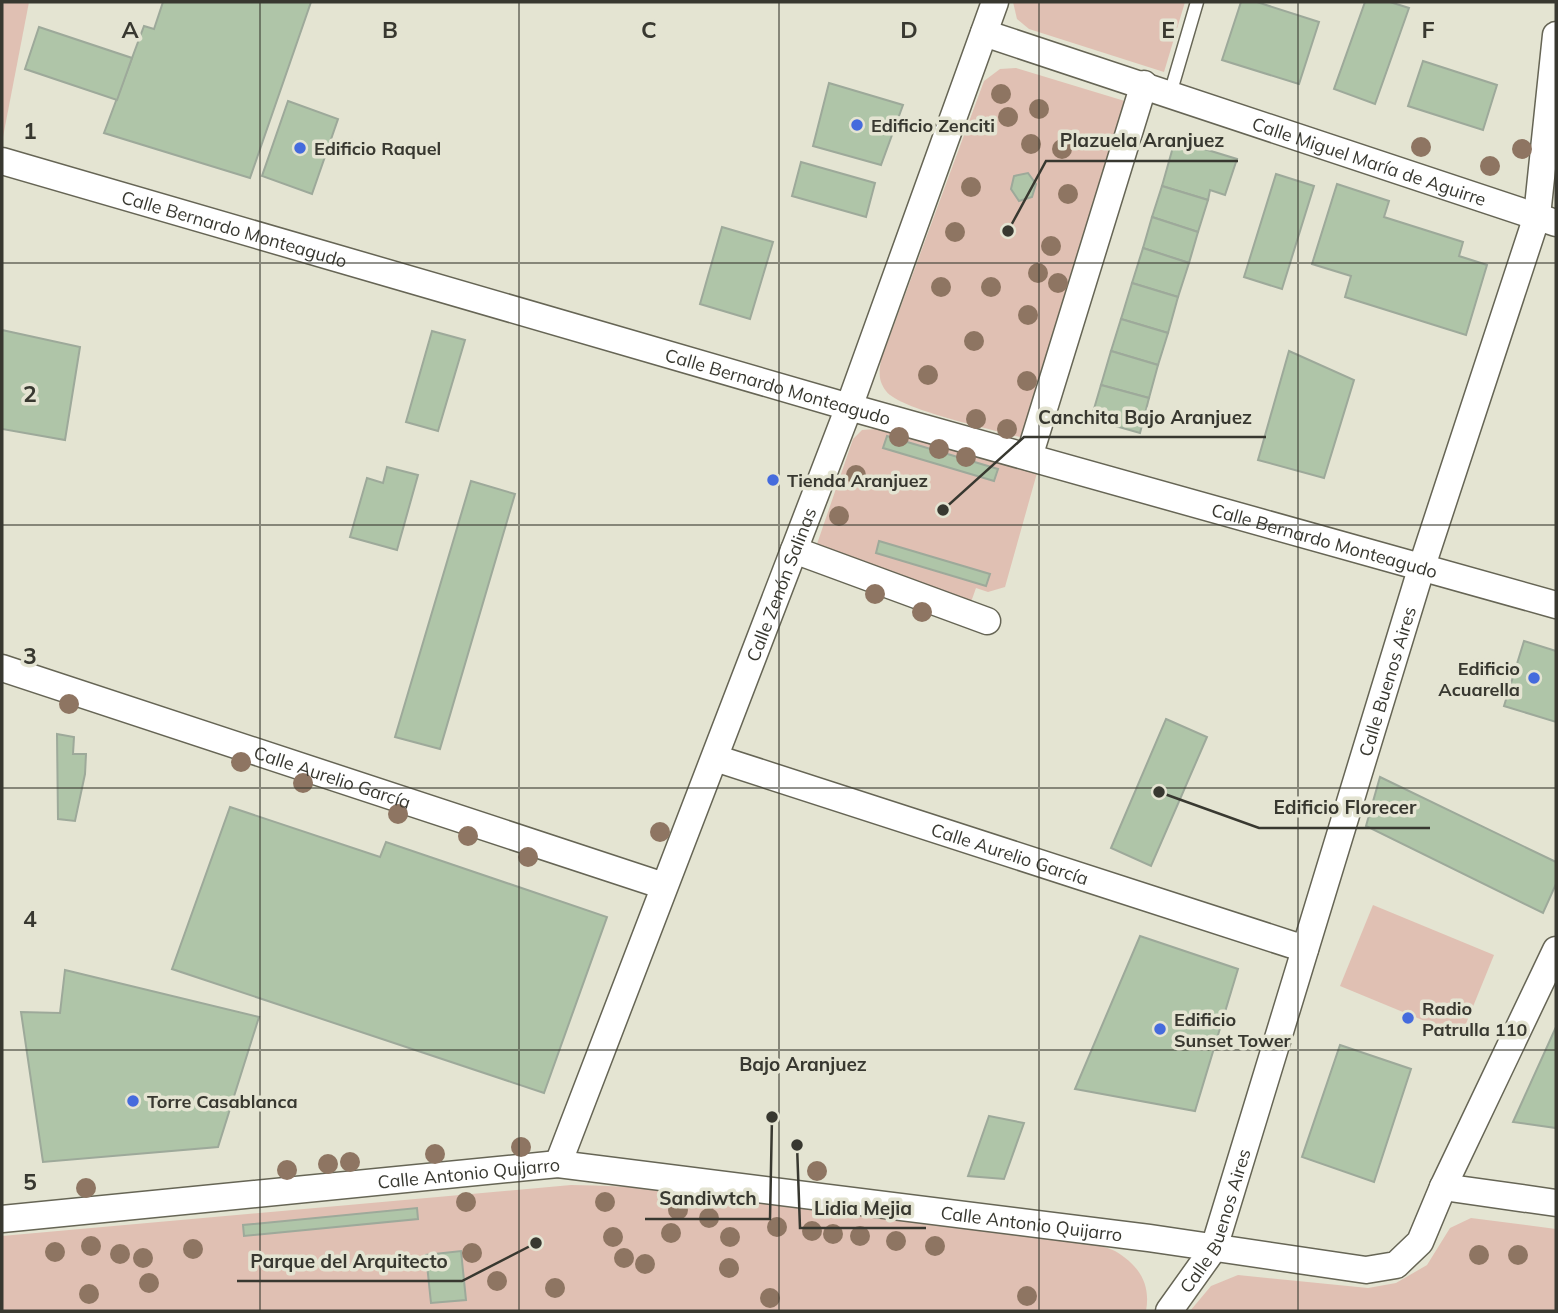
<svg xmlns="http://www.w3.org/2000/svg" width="1558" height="1313" font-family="Mulish,sans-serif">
<rect width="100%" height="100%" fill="#e4e4d2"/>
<g fill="#e0c0b3">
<path d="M2 2H29L2 142Z"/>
<path d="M1013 2H1185L1164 72 1029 29 1017 19Z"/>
<path d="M1016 68 1128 102 1023 438C996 430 900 410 886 391 878 380 879 372 881 360L984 81 1000 69Z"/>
<path d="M888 428 1037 473 1005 587 988 592 976 588 971 602 817 544 853 439 862 430Z"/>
<path d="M1373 905 1494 955 1461 1036 1340 986Z"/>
<path d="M571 1185C719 1187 869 1212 1015 1235 1037 1238 1100 1242 1115 1251 1139 1265 1151 1284 1146 1311H2V1236Z"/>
<path d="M1471 1218 1556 1229V1311H1190L1211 1286 1238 1275 1368 1288 1396 1283 1427 1265 1450 1228Z"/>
</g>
<g fill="#afc5a8" stroke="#9da99a" stroke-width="2">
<path d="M163 2H311L250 178 104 133 144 26 154 29Z"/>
<path d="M1241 2H1257L1319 22 1299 84 1222 60Z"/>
<path d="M1365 2H1390L1409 8 1375 104 1334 89Z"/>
<path d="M39 27 132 58 117 100 25 69Z"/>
<path d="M1423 61 1497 85 1483 130 1408 106Z"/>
<path d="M829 83 903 105 881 165 813 146Z"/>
<path d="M288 101 338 119 312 194 262 176Z"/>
<path d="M1175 140 1237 159 1225 195 1210 190 1208 200 1162 186Z"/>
<path d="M801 162 875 183 866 217 792 196Z"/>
<path d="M1028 173 1036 184 1032 197 1019 201 1011 189 1014 176Z"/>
<path d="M1276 174 1314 186 1282 289 1244 277Z"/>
<path d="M1337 184 1389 201 1384 217 1463 242 1459 256 1487 265 1466 335 1345 297 1351 276 1312 264Z"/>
<path d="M1162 186 1208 200 1198 232 1152 217Z"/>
<path d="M1152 217 1198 232 1189 263 1143 248Z"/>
<path d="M722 227 773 242 750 319 700 304Z"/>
<path d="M1143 248 1189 263 1178 297 1132 283Z"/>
<path d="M1132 283 1178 297 1168 333 1121 319Z"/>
<path d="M1121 319 1168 333 1158 365 1111 351Z"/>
<path d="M2 330 80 347 65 440 2 429Z"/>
<path d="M432 331 465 340 438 431 406 422Z"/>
<path d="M1111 351 1158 365 1149 398 1101 385Z"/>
<path d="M1289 351 1354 380 1324 478 1258 460Z"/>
<path d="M1101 385 1149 398 1140 433 1091 419Z"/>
<path d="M887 436 998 469 994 481 883 448Z"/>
<path d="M387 467 418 475 397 550 350 537 367 478 383 483Z"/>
<path d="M471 481 515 494 440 749 395 737Z"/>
<path d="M879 541 990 574 986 586 876 553Z"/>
<path d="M1524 641 1556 651V722L1504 706Z"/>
<path d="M1166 719 1207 737 1151 866 1111 848Z"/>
<path d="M57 734 74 737 73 754H86L85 774 75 821 58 819Z"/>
<path d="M1380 777 1556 862V884L1543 913 1366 826Z"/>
<path d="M230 807 380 857 386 842 607 917 544 1093 172 969Z"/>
<path d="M1140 936 1238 969 1195 1111 1075 1089Z"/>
<path d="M65 970 259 1017 218 1147 43 1162 21 1012 60 1013Z"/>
<path d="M1556 1027V1128L1513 1122Z"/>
<path d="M1340 1045 1411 1069 1374 1182 1302 1157Z"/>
<path d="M989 1116 1024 1123 1004 1179 968 1176Z"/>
<path d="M417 1208 418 1219 244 1236 243 1225Z"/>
<path d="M461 1251 466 1300 431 1303 426 1255Z"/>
</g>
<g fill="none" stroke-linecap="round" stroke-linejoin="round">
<g stroke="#666555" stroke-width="15">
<path id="service" d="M1170 94 1197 2"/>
</g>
<g stroke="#666555" stroke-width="29">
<g id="minor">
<path id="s1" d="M984 33 1556 223"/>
<path id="s2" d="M2 161 849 407 1556 605"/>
<path d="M1029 457 1144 84"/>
<path d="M794 550 987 621"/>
<path id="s3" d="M2 668 664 886"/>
<path id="s4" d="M715 758 1305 949"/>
<path id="s5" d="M558 1164 849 407 995 2"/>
<path d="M1443 1187 1556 1203"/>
<path id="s6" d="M2 1219 558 1164 1149 1238 1366 1270 1396 1265 1420 1242 1443 1187 1556 950"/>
<path id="s7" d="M1169 1311 1214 1248 1422 566 1537 216 1556 35"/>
</g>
</g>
<use href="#service" stroke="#fff" stroke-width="12"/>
<use href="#minor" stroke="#fff" stroke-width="26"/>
</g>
<g fill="#8e7562">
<circle cx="1001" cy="94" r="10"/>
<circle cx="1039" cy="109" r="10"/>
<circle cx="1008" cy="117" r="10"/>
<circle cx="1031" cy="144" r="10"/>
<circle cx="1421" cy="147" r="10"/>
<circle cx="1062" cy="149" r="10"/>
<circle cx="1522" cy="149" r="10"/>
<circle cx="1490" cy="166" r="10"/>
<circle cx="971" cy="187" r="10"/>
<circle cx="1068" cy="194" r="10"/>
<circle cx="955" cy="232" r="10"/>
<circle cx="1051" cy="246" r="10"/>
<circle cx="1038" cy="273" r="10"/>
<circle cx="1058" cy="283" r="10"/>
<circle cx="941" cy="287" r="10"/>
<circle cx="991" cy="287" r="10"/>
<circle cx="1028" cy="315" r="10"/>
<circle cx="974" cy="341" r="10"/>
<circle cx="928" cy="375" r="10"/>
<circle cx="1027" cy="381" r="10"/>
<circle cx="976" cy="419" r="10"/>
<circle cx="1007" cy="429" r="10"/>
<circle cx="899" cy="437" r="10"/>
<circle cx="939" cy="449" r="10"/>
<circle cx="966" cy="457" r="10"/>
<circle cx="856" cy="475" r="10"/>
<circle cx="839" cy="516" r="10"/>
<circle cx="875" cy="594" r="10"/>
<circle cx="922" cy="612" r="10"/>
<circle cx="69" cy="704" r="10"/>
<circle cx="241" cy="762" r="10"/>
<circle cx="303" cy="783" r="10"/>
<circle cx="398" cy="814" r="10"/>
<circle cx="660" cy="832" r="10"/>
<circle cx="468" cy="836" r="10"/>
<circle cx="528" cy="857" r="10"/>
<circle cx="521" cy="1147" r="10"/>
<circle cx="435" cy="1154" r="10"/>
<circle cx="350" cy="1162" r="10"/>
<circle cx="328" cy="1164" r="10"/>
<circle cx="287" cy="1170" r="10"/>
<circle cx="817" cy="1171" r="10"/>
<circle cx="86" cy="1188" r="10"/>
<circle cx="466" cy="1202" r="10"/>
<circle cx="605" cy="1202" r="10"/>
<circle cx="678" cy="1210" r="10"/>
<circle cx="709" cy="1218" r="10"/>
<circle cx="777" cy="1227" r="10"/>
<circle cx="812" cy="1231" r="10"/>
<circle cx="671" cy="1233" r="10"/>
<circle cx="833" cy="1234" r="10"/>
<circle cx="860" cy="1236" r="10"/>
<circle cx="613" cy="1237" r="10"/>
<circle cx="730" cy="1237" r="10"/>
<circle cx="896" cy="1241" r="10"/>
<circle cx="91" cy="1246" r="10"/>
<circle cx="935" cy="1246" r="10"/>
<circle cx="193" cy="1249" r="10"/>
<circle cx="55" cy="1252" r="10"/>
<circle cx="472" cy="1253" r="10"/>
<circle cx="120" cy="1254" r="10"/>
<circle cx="1479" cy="1255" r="10"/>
<circle cx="1518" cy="1255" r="10"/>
<circle cx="143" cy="1258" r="10"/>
<circle cx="624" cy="1258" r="10"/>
<circle cx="645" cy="1264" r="10"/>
<circle cx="729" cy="1268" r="10"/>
<circle cx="497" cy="1281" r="10"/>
<circle cx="149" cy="1283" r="10"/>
<circle cx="555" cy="1288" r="10"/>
<circle cx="89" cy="1294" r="10"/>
<circle cx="1027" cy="1296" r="10"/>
<circle cx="770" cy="1298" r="10"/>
</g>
<path fill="none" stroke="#383830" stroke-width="2" stroke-opacity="0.55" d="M260 2V1311M519 2V1311M779 2V1311M1039 2V1311M1298 2V1311M2 263H1556M2 525H1556M2 788H1556M2 1050H1556"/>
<g fill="#456bdd" stroke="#e4e4d2" stroke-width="2.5">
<circle cx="857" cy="125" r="7"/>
<circle cx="300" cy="148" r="7"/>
<circle cx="773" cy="480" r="7"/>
<circle cx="1534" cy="678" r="7"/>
<circle cx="1408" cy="1018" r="7"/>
<circle cx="1160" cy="1029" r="7"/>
<circle cx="133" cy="1101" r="7"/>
</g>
<g text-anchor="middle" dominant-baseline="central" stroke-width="7" stroke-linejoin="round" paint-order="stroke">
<g font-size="18" font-weight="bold" fill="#383830" stroke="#e4e4d2" text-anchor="start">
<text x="871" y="125">Edificio Zenciti</text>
<text x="314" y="148">Edificio Raquel</text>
<text x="787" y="480">Tienda Aranjuez</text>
<text x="1520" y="668" text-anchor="end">Edificio<tspan x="1520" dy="21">Acuarella</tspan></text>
<text x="1422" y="1008">Radio<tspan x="1422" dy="21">Patrulla 110</tspan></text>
<text x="1174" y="1019">Edificio<tspan x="1174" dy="21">Sunset Tower</tspan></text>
<text x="147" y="1101">Torre Casablanca</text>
</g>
<g font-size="18" fill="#383830" stroke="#e4e4d2">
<text stroke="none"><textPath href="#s1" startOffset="406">Calle Miguel María de Aguirre</textPath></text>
<text stroke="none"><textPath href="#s2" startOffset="242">Calle Bernardo Monteagudo</textPath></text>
<text stroke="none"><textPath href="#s2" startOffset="808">Calle Bernardo Monteagudo</textPath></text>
<text stroke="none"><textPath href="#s2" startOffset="1376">Calle Bernardo Monteagudo</textPath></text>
<text stroke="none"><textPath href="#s5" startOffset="621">Calle Zenón Salinas</textPath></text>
<text stroke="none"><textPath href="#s7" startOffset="670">Calle Buenos Aires</textPath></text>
<text stroke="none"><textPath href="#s3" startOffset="348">Calle Aurelio García</textPath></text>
<text stroke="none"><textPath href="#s4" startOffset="310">Calle Aurelio García</textPath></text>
<text stroke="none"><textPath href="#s6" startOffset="469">Calle Antonio Quijarro</textPath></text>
<text stroke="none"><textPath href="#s7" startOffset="103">Calle Buenos Aires</textPath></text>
<text stroke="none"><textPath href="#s6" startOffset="1036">Calle Antonio Quijarro</textPath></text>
</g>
<g font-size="19" font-weight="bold" fill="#383830" stroke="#e4e4d2">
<text x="803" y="1064">Bajo Aranjuez</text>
</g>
</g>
<g font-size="23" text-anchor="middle" font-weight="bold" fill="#383830" stroke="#e4e4d2" stroke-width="7" stroke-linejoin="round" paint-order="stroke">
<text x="130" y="38">A</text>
<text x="390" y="38">B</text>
<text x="649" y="38">C</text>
<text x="909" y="38">D</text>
<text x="1168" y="38">E</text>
<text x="1428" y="38">F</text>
<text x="30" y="139">1</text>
<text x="30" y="402">2</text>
<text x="30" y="664">3</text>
<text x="30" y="927">4</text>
<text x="30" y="1190">5</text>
</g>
<path fill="none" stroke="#383830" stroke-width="2.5" d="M1008 231L1046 161H1238M943 510L1024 437H1266M1159 792L1259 828H1430M772 1117L770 1219H645M797 1145L800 1228H926M536 1243L462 1281H237"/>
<g fill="#383830" stroke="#e4e4d2" stroke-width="2.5">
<circle cx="1008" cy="231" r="7"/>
<circle cx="943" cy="510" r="7"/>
<circle cx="1159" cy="792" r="7"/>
<circle cx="772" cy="1117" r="7"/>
<circle cx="797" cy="1145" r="7"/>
<circle cx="536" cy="1243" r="7"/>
</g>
<g font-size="19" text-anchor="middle" font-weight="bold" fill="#383830" stroke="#e4e4d2" stroke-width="7" stroke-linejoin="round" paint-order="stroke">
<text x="1142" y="147">Plazuela Aranjuez</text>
<text x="1145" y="424">Canchita Bajo Aranjuez</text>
<text x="1345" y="814">Edificio Florecer</text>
<text x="708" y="1205">Sandiwtch</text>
<text x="863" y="1215">Lidia Mejia</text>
<text x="349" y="1268">Parque del Arquitecto</text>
</g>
<rect width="1558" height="1313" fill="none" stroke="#383830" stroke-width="7"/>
</svg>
